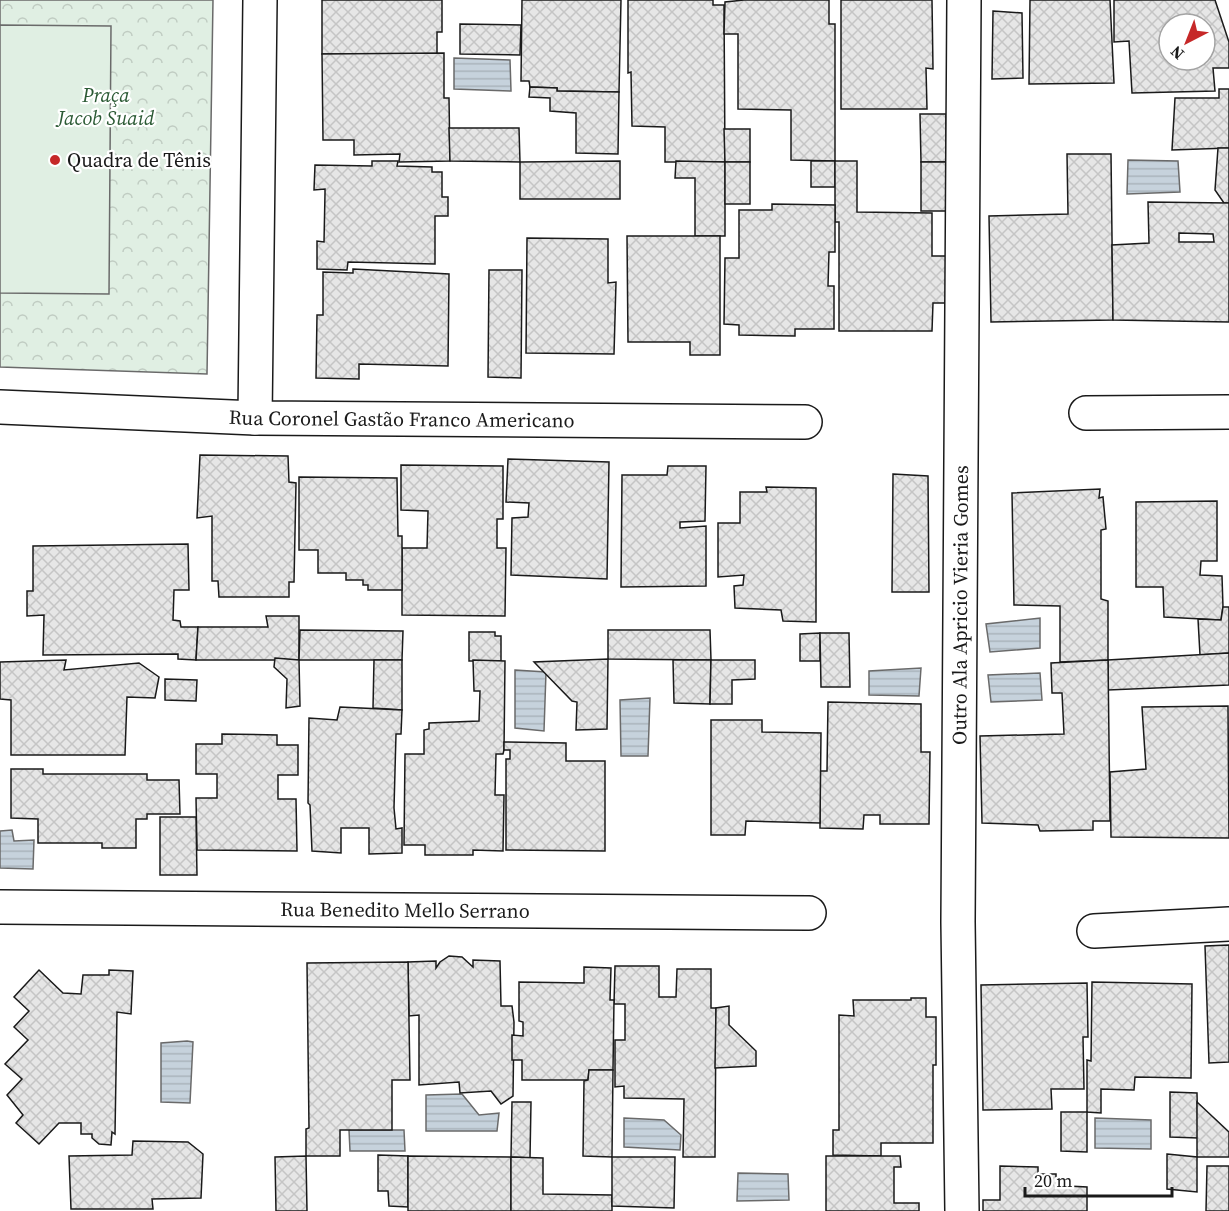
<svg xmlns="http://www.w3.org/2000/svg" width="1229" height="1211" font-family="'Source Serif 4',serif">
<defs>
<pattern id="park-crowns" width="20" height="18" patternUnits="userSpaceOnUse" patternTransform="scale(1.5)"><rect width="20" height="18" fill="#e0efe3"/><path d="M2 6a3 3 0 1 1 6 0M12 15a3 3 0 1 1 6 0" fill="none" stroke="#c0ccc2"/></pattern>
<pattern id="water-rules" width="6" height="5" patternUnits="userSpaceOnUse" patternTransform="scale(1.5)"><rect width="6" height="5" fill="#c6d2dc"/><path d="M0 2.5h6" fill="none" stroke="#aab4bc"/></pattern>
<pattern id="building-cross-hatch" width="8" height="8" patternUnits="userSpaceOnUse" patternTransform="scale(1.5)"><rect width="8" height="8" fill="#e6e6e6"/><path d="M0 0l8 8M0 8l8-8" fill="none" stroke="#c5c5c5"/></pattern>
</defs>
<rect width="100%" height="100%" fill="#fff"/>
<path fill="url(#park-crowns)" stroke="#6a6a6a" stroke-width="1.5" d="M0 0H213L207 374 0 367Z"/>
<path fill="#e0efe3" stroke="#6a6a6a" stroke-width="1.5" d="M0 25 111 26 109 294 0 293Z"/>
<g fill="url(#water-rules)" stroke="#6a6a6a" stroke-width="1.5">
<path d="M454 58 510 60 511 91 454 89Z"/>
<path d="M1128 160 1178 161 1180 192 1127 194Z"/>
<path d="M1040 618V648L990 652 986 624Z"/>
<path d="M921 668 919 696 869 695V671Z"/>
<path d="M515 670 546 672 544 731 515 728Z"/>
<path d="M1040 673 1042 700 991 702 988 675Z"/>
<path d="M650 698 648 756H621L620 700Z"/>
<path d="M12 830 14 841 34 840 33 869 0 868V831Z"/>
<path d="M187 1041 193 1042 190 1103 161 1102V1043Z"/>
<path d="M462 1094 479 1115 499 1113 497 1131H426V1095Z"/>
<path d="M624 1118 664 1120 681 1135 680 1150 624 1147Z"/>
<path d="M1095 1118 1151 1120V1149L1095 1148Z"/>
<path d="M349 1130H404L405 1151H350Z"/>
<path d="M738 1173 788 1174 789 1200 737 1201Z"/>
</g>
<g fill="url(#building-cross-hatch)" stroke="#1a1a1a" stroke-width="1.5" fill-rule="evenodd">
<path d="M322 0H442V32H437V54H322Z"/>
<path d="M522 0H621L619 92 557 91V88L530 87 529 81H521Z"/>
<path d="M628 0H713V5H724L725 162H665V127L632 126 631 72 628 73Z"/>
<path d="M744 0H829V24H835V161L791 160V110L738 109V34H724L725 2Z"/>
<path d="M841 0H932L933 69 926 68 927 109H841Z"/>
<path d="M1030 0H1110L1114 83 1029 84Z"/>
<path d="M1114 0H1215L1229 42V68H1213L1215 91 1132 93 1129 41 1114 42ZM1169 24H1205V60H1169Z"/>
<path d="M993 11 1022 13 1023 78 992 79Z"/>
<path d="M460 24 521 25 520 55 460 54Z"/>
<path d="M444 53V98H449L450 161 399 162 400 154 354 155V140H323L322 54Z"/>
<path d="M530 87 557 88V91L619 92 618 154 576 153V113L550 111V98L529 97Z"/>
<path d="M1219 89H1229V148L1172 150 1175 98H1219Z"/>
<path d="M920 114H946V162H921Z"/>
<path d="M449 128H519L520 162 450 161Z"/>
<path d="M724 129H750V162H725Z"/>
<path d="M1218 148H1229V203H1224L1215 190Z"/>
<path d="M1067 154H1111L1113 320 991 322 989 216 1068 214Z"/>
<path d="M372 161H398L397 166 432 167V172H442V197H448V216H435V264L348 262 347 270 317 269V241L324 242 325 193V189L314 190 315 165 372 166Z"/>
<path d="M620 161V199H520V162Z"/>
<path d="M676 161 725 162V236H695V178H675Z"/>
<rect x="811" y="161" width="24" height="26"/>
<path d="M835 161H857V212L932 213V256H946V303H933L932 331H839V222H835Z"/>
<rect x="725" y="162" width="25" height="42"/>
<rect x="921" y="162" width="25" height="49"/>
<path d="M1148 202 1229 203V322L1113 320 1112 245 1149 243ZM1179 233 1213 234 1214 242H1179Z"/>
<path d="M772 204 835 205V252H829L828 286H834V329H795V336L739 335V325L724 324 725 258H739V210H772Z"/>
<path d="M627 236H720V355H690V342H628Z"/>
<path d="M527 238 608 239V283L616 282 614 354 526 353Z"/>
<path d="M353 269 449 274 448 366 359 364V379L316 378 317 315H323V272L353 273Z"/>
<path d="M489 270H522L521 378 488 377Z"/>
<path d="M200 455 288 456 289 482 296 483 294 582H289V597H219L218 581H212V516L197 518Z"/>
<path d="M508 459 609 462 607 579 511 575 512 518 528 517 529 503 506 502Z"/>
<path d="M401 465 503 466V519H497V548H506L505 616 402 615V548H427L428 511 401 510Z"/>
<path d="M668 466H706L705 521 680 522V528L706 526V586L621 587 622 475H667Z"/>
<path d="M893 474 928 476 929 592H892Z"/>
<path d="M299 477 397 478 398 536H402V590H368V585H363V580H346V573H318V550H299Z"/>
<path d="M766 487 816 488V622L783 621 781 610 735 608 734 586 743 585 744 575 718 577V523H740V492H767Z"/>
<path d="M1100 489 1099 498 1103 497 1106 529 1101 530V599L1108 601V660L1060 662V606L1014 605 1012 493Z"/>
<path d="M1217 501V561H1201L1200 575 1222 576 1223 607 1221 620 1164 617 1163 587H1136V502Z"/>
<path d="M188 544 189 590H174L173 620 180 621 181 627H198L196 660 178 659V654L43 655 44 615 27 616V591H33V546Z"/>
<path d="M1223 607H1229V653L1200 655 1198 619 1221 620Z"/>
<path d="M266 616H299V660H196L198 627H268Z"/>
<path d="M300 630 403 631 402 660H299Z"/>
<path d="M608 630H710L711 660 608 659Z"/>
<path d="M469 632H495V636H501V661H469Z"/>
<path d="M820 633V661H800V634Z"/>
<path d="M820 633H849L850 687H821Z"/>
<path d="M1229 653V685L1108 690V660Z"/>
<path d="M275 658 299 660 300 706 286 708 287 679 274 667Z"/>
<path d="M608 659 607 729 576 730 577 702 572 701 534 662Z"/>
<path d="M66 660 64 670 139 663 159 677 155 698 127 697 125 755H11V700L0 699V662Z"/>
<path d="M374 660H402V710L373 708Z"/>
<path d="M473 660 505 661 504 750 503 754H496L495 795H504L503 851 473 850V855H425V845H404L405 754H424V730L429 729V723L479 721 480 691H474Z"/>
<path d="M673 660H711L710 704 674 703Z"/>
<path d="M711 660H755V679L732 680V704H710Z"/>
<path d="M1108 660 1110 821H1093V830L1040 831 1038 825 982 823 980 736 1064 734 1062 693H1052L1051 663Z"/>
<path d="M165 679 197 680 196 701 165 700Z"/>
<path d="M828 702 921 704V752H930L929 824H880V815H864L863 829 820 828V771H827Z"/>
<path d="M1228 706 1229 838 1111 837 1110 772 1146 769 1142 707Z"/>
<path d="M340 707 402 710 401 734H396L394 808 396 829 402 828V853L369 854V828H341V853L312 851 310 805 308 803 309 718 337 720Z"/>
<path d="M711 720H762V732L821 733 820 823 746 821 745 835H711Z"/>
<path d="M222 734 277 735V745H298V775H278V799H296L297 851 197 850 196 798H217V774H196V744H222Z"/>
<path d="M504 742 566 743V761H605V851L506 850V759H510V750H504Z"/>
<path d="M11 769H43V774H147V780H179L180 814H147V819H136V848H102V843H38V819L11 818Z"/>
<path d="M160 817H196L197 875H160Z"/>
<path d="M1229 945V1062L1209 1063 1205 946Z"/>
<path d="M449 956 462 957 473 967V960L500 961 501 1006H512L514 1022 513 1096 501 1104 491 1091 460 1093 459 1082 419 1085V1015L409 1016 408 962 436 961V968L440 962Z"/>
<path d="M408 962 410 1080H392V1130H340V1156H306V1129L309 1128 307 963Z"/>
<path d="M615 966H659V997H676L677 969H711V1008H716L715 1157H683L684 1099 624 1098V1086L615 1087V1040H625V1004H614Z"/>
<path d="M584 967 611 968 610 1000H614L613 1070H589L588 1080H522V1060H512V1035L523 1036V1022L519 1021V982L584 983Z"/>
<path d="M39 970 63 993 81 994 83 975H109V970L133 971 131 1014 117 1012 115 1134 112 1132 111 1145 99 1144 92 1138V1134H81V1123H59L39 1144 16 1123 23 1115 7 1095 22 1079 5 1064 28 1040 14 1027 29 1011 14 997Z"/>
<path d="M1092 982 1192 984 1191 1078 1135 1077 1134 1090 1101 1089V1113L1087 1112V1060L1091 1061Z"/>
<path d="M1087 983 1088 1037H1083L1084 1089H1051L1052 1109 983 1110 981 985Z"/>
<path d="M911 998H926V1017H936V1065H933V1143H881V1156L833 1155V1130H839V1015L854 1016 853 1000H911Z"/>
<path d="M729 1006V1025L756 1051V1066L715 1068 716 1008Z"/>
<path d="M589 1070H613L612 1157 583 1156 584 1081 588 1080Z"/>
<path d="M1170 1092 1197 1093 1198 1138 1170 1137Z"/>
<path d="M512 1102H531L530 1158 511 1157Z"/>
<path d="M1197 1102 1229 1132V1157H1197Z"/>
<path d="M1061 1112H1087V1152L1061 1151Z"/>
<path d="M133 1141 188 1142 203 1154 201 1198 152 1199 153 1209H71L69 1156 132 1155Z"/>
<path d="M1167 1154 1197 1157V1192L1167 1189Z"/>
<path d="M378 1155 408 1156V1207L389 1206 388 1191H378Z"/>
<path d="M306 1156 307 1211H276L275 1157Z"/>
<path d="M408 1156 511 1157V1211H408Z"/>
<path d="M826 1156H900L901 1167H894V1203H919V1211H826Z"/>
<path d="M511 1157 543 1158V1194L612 1195V1211H511Z"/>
<path d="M612 1157H675L674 1208 612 1206Z"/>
<path d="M1000 1166 1038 1167V1174H1056V1180H1068V1186L1087 1187V1211H983V1200H1000Z"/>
<path d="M1207 1166H1229V1211H1206Z"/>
</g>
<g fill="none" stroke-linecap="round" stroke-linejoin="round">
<g stroke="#1a1a1a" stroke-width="36">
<g id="minor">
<path id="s1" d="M0 407 255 418 805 422"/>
<path d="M1086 413 1229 412"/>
<path d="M255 418 260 0"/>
<path id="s2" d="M0 907 809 913"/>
<path d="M1094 931 1229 924"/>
<path id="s3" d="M962 1211 958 922 964 0"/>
</g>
</g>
<use href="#minor" stroke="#fff" stroke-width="33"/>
</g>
<circle fill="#c62828" stroke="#fff" stroke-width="2" cx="55" cy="160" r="6"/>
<g text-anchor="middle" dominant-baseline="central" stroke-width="4.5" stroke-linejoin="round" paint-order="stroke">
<g font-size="20" font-style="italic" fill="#2b5a34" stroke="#fff">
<text x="106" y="95">Praça<tspan x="106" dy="23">Jacob Suaid</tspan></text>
</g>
<g font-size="20" fill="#1a1a1a" stroke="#fff" text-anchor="start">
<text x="67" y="160">Quadra de Tênis</text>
</g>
<g font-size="20" fill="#1a1a1a" stroke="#fff">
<text stroke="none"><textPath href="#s1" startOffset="402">Rua Coronel Gastão Franco Americano</textPath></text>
<text stroke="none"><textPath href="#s3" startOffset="606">Outro Ala Apricio Vieria Gomes</textPath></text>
<text stroke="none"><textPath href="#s2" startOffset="405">Rua Benedito Mello Serrano</textPath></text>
</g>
</g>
<g transform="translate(1187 42) rotate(222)"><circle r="28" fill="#ffffff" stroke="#a3a3a3" stroke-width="1.5"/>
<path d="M0-4.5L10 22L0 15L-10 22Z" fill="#c62828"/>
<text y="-9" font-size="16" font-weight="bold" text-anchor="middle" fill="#1a1a1a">N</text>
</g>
<path d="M1025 1187v9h147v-9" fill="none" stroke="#1a1a1a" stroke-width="3"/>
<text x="1034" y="1187" font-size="18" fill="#1a1a1a" stroke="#ffffff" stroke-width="4.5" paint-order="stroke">20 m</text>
</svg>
